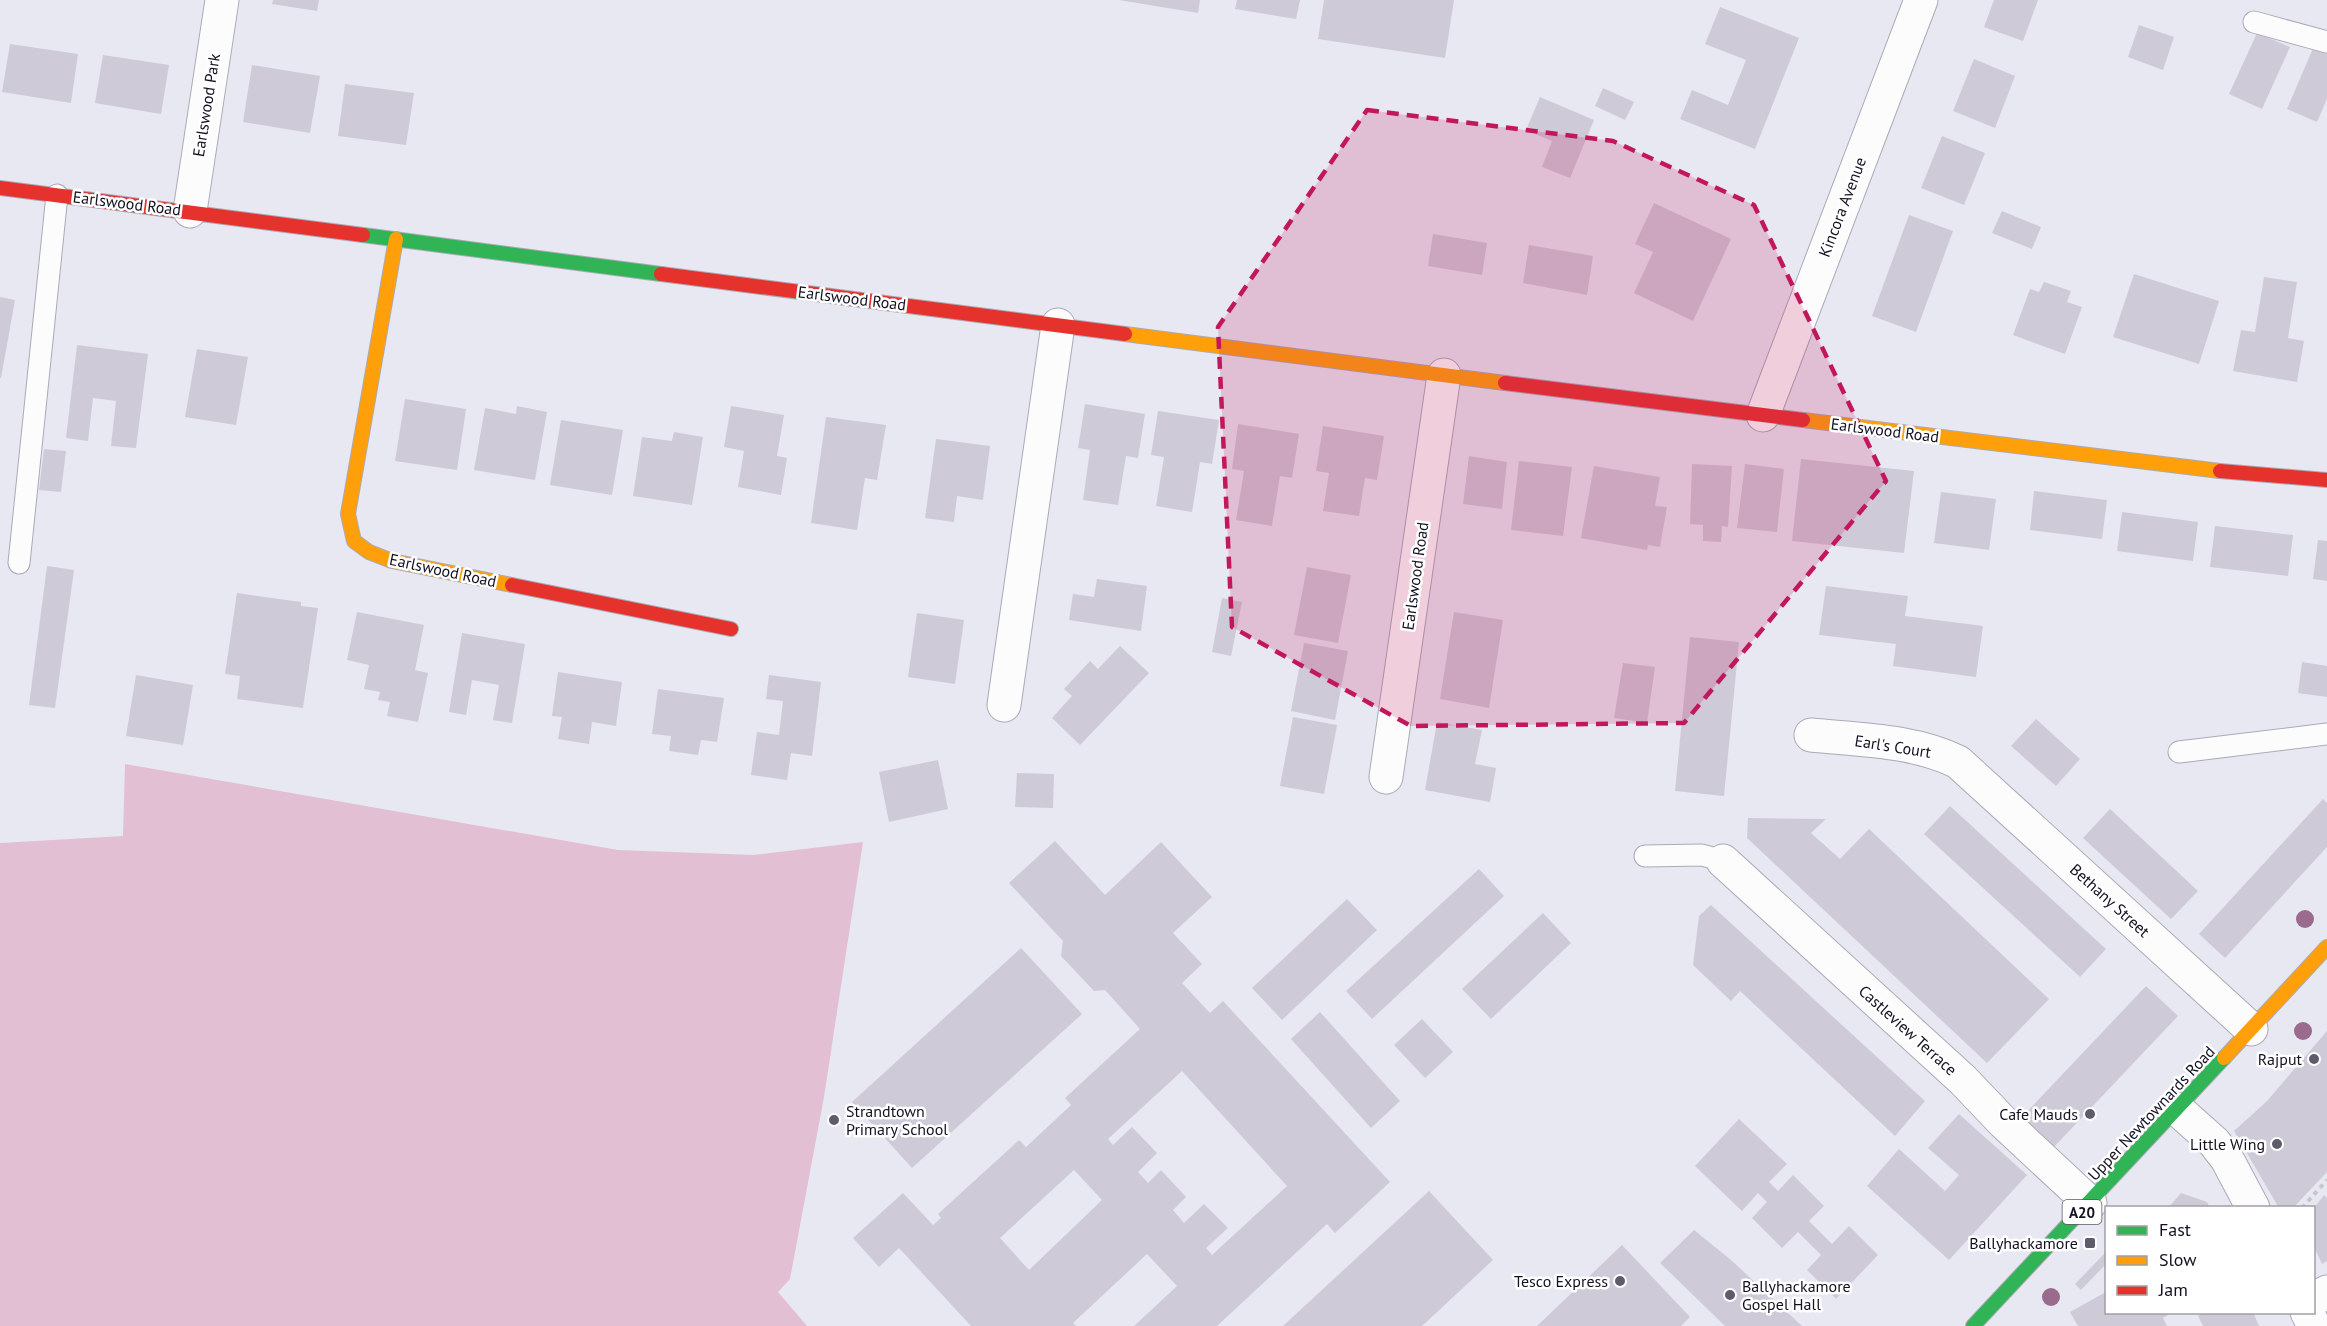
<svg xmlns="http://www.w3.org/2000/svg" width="2327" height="1326" font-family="'PT Sans',sans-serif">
<rect width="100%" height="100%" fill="#e8e8f2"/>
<path fill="#e3bfd3" d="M125 764 618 850 754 855 863 842 824 1097 790 1279 778 1292 807 1326H0V843L123 836Z"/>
<g fill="#cfcad7" fill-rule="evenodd">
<path d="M273 0H319L317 11 272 4Z"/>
<path d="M1119 0H1200L1198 13Z"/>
<path d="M1237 0H1300L1296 19 1235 9Z"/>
<path d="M1324 0H1454L1445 58 1318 39Z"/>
<path d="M1994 0H2038L2023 41 1984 27Z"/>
<path d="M1720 7 1799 38 1755 149 1680 119 1692 90 1728 105 1746 60 1705 44Z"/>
<path d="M2139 25 2174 37 2163 70 2128 57Z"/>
<path d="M2257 33 2290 47 2262 109 2229 94Z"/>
<path d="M10 44 78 54 71 103 2 92Z"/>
<path d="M2314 46 2327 52V99L2317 122 2287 109Z"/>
<path d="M103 55 169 65 161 114 95 103Z"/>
<path d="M1974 59 2015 76 1995 128 1953 111Z"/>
<path d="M252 65 320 76 310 133 243 122Z"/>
<path d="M345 84 414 93 406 145 338 136Z"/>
<path d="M1603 88 1634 102 1625 120 1595 106Z"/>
<path d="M1540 97 1594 120 1570 178 1542 167 1552 141 1526 130Z"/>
<path d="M1942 136 1985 153 1964 205 1921 188Z"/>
<path d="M1654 203 1731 239 1693 321 1634 293 1653 252 1635 244Z"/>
<path d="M2002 211 2041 227 2032 249 1992 233Z"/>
<path d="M1909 215 1953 231 1916 332 1872 316Z"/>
<path d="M1433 234 1487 243 1482 275 1428 266Z"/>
<path d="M1529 245 1593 256 1587 295 1523 283Z"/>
<path d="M2134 274 2219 301 2199 364 2113 337Z"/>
<path d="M2264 277 2297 282 2288 338 2304 341 2297 382 2233 371 2241 330 2255 332Z"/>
<path d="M2044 282 2071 291 2067 302 2082 307 2065 354 2013 335 2030 289 2039 292Z"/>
<path d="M0 297 15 300 1 378H0Z"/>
<path d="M77 345 148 354 136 448 111 446 116 401 93 398 88 441 66 438Z"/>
<path d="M197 349 248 357 236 425 185 417Z"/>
<path d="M405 399 466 409 457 470 395 461Z"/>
<path d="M1085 404 1145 414 1138 458 1126 456 1118 505 1083 500 1090 450 1078 448Z"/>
<path d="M517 406 547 412 535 480 474 470 485 408 516 414Z"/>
<path d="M731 406 784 415 777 456 787 458 781 495 738 487 744 451 724 447Z"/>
<path d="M1158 411 1219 420 1212 464 1200 462 1192 512 1156 506 1164 457 1151 455Z"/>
<path d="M826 417 886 425 877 480 865 478 857 530 811 523Z"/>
<path d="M561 420 623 430 612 495 550 485Z"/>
<path d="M1238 424 1299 434 1292 478 1280 476 1272 526 1236 520 1244 471 1232 469Z"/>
<path d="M1323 426 1384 436 1377 480 1365 478 1359 516 1323 511 1329 473 1316 471Z"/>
<path d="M674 432 703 437 692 505 633 496 642 437 672 441Z"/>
<path d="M936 439 990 446 983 500 957 496 954 522 925 518Z"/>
<path d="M44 449 66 451 61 492 39 490Z"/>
<path d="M1469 456 1507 462 1502 509 1463 504Z"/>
<path d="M1801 459 1914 471 1904 553 1792 541Z"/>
<path d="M1519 461 1572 467 1563 536 1511 530Z"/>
<path d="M1692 464 1732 466 1728 527 1722 526 1721 542 1703 541V525L1690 524Z"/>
<path d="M1745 464 1784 469 1777 532 1737 528Z"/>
<path d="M1594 466 1660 477 1655 506 1667 507 1660 547 1648 545 1647 550 1581 538Z"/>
<path d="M2034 491 2107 500 2102 539 2030 530Z"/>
<path d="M1941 492 1996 499 1989 550 1934 543Z"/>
<path d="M2122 512 2198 522 2193 561 2117 551Z"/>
<path d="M2215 526 2293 535 2288 576 2210 567Z"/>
<path d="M2318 540 2327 541V581L2313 579Z"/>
<path d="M47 566 74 570 55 708 29 705Z"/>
<path d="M1307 567 1351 575 1338 643 1294 635Z"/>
<path d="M1097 579 1147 586 1141 631 1069 620 1073 594 1094 597Z"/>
<path d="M1826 586 1908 596 1905 616 1983 626 1976 677 1893 666 1896 644 1819 635Z"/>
<path d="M237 593 301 602V606L318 608 303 708 237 699 240 676 225 674Z"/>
<path d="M1222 598 1242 602 1231 656 1212 652Z"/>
<path d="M357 612 424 625 415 670 428 673 418 722 387 716 390 702 378 700 380 692 364 689 369 665 347 660Z"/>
<path d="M1454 612 1503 620 1489 708 1440 699Z"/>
<path d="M917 613 964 620 955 684 908 677Z"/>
<path d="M462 633 525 644 512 723 493 720 499 685 472 680 466 715 449 712Z"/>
<path d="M1690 637 1739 642 1724 796 1675 791Z"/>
<path d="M1304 643 1348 651 1335 720 1291 711Z"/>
<path d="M1120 646 1149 673 1080 745 1052 718 1072 696 1064 689 1090 661 1098 669Z"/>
<path d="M2302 662 2327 666V697L2298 693Z"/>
<path d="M1623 663 1655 667 1647 723 1614 718Z"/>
<path d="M558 672 622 682 616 726 592 722 589 744 558 739 562 717 552 716Z"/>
<path d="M136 675 193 685 183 745 126 736Z"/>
<path d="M769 675 821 682 812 756 791 753 787 780 751 775 757 732 779 735 783 701 766 699Z"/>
<path d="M658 689 724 698 717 742 701 740 698 755 669 751 671 736 652 734Z"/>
<path d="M1293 717 1337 725 1324 794 1280 786Z"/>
<path d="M2036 719 2080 759 2056 786 2011 746Z"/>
<path d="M1437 722 1482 730 1475 764 1496 768 1490 802 1425 790Z"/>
<path d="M938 760 948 809 889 822 879 772Z"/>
<path d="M1017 773 1054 774 1053 808 1015 807Z"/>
<path d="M2323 799 2327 803V847L2225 958 2199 934Z"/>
<path d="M1950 806 2106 949 2080 977 1924 834Z"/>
<path d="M2110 809 2198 891 2171 919 2083 838Z"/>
<path d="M1748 818 1826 819 1811 833 1840 859 1869 829 2049 999 1987 1063 1747 838Z"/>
<path d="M1055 841 1105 895 1161 842 1212 897 1173 933 1202 964 1182 983 1210 1013 1223 1001 1390 1182 1335 1233 1327 1224 1217 1326H1134L1177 1286 1147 1254 1073 1323 1076 1326H971L899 1248 879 1267 853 1238 903 1193 933 1225 941 1218 938 1214 1019 1140 1026 1147 1071 1105 1065 1098 1140 1029 1105 990 1094 991 1061 956 1063 941 1009 883ZM1182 1071 1287 1186 1212 1255 1206 1248 1228 1228 1204 1204 1184 1223 1173 1210 1186 1197 1161 1170 1148 1183 1138 1172 1157 1153 1132 1127 1113 1145 1108 1139ZM1074 1170 1102 1200 1029 1270 1000 1238Z"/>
<path d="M1479 869 1504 896 1372 1019 1346 991Z"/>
<path d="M1347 899 1377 930 1282 1020 1252 988Z"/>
<path d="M1711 905 1925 1101 1895 1136 1740 991 1731 1001 1693 965 1699 916Z"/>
<path d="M1543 913 1571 943 1491 1019 1462 989Z"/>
<path d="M1021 948 1082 1014 912 1168 852 1102Z"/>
<path d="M2146 986 2178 1016 2054 1147 2022 1117Z"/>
<path d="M1320 1012 1400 1101 1371 1128 1291 1039Z"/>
<path d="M1422 1019 1453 1052 1425 1078 1394 1045Z"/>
<path d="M2327 1031V1172L2293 1208H2279L2234 1131 2267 1101Z"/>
<path d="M1959 1114 2027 1175 1949 1260 1867 1186 1899 1149 1945 1191 1959 1175 1928 1148Z"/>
<path d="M1739 1119 1787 1164 1769 1182 1778 1191 1793 1175 1824 1206 1809 1221 1832 1244 1849 1226 1878 1255 1836 1299 1807 1270 1821 1255 1798 1232 1782 1248 1752 1218 1767 1202 1758 1193 1742 1211 1695 1166Z"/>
<path d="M1429 1191 1493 1260 1422 1326H1283Z"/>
<path d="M2181 1193 2207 1202 2210 1208H2168Z"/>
<path d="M2324 1195 2327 1198V1261L2322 1264 2314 1247V1208Z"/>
<path d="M1694 1230 1731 1260 1802 1326H1725L1660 1263Z"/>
<path d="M1622 1245 1690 1317 1681 1326H1537Z"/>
<path d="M2106 1252V1264L2081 1290 2075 1284Z"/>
<path d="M2106 1292V1312H2173L2163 1318 2167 1326H2078L2070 1312Z"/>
<path d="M2205 1312H2253L2259 1326H2203L2198 1316Z"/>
</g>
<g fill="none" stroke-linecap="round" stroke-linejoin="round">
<g stroke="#abaab7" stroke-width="23">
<g id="lane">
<path d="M2254 22 2327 42"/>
<path d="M19 563 57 195"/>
<path d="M2179 752 2327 734"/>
<path d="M1645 856 1702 855 1723 861"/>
</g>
</g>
<g stroke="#abaab7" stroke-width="35">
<g id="street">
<path d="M190 211 222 0"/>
<path d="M1763 415 1921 0"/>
<path d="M1004 705 1058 325"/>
<path d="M1811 735C1860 740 1913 740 1958 762L2251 1029"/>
<path d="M1386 777 1444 375"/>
<path d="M1723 861 1963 1080 2004 1123 2090 1203"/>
<path d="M2177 1109 2214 1142 2227 1159 2253 1208"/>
<path d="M2314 1299 2327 1292"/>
<path d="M2307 1312 2314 1326"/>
</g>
</g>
<g stroke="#abaab7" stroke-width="16">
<g id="fast">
<path d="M363 235 661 274"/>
<path d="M1973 1326 2224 1058"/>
</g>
</g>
<g stroke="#abaab7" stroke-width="16">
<g id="slow">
<path d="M396 239 348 514 354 541 369 552 392 561 512 585"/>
<path d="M1125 334 1505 383"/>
<path d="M1803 420 2220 471"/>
<path d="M2224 1058 2327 947"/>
</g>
</g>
<g stroke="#abaab7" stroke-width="16">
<g id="jam">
<path d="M0 188 363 235"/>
<path d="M661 274 1125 334"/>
<path d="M1505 383 1803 420"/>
<path d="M2220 471 2327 480"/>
<path d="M512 585 731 629"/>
</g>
</g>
<path stroke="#c7c7cb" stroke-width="4" stroke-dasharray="4.5 4.5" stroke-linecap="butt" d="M2302 1208 2327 1180"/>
<use href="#lane" stroke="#fcfcfd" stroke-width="21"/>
<use href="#street" stroke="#fcfcfd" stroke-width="33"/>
<use href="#fast" stroke="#30b455" stroke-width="14"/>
<use href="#slow" stroke="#ff9f0a" stroke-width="14"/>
<use href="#jam" stroke="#e5322d" stroke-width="14"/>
</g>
<g fill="#9a6b8c">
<circle cx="2305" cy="919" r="9"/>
<circle cx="2303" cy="1031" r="9"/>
<circle cx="2051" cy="1297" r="9"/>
</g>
<path fill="#c2185b" fill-opacity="0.2" stroke="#c2185b" stroke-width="4.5" stroke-dasharray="12 8" stroke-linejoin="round" d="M1367 110 1613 141 1754 205 1886 481 1684 723 1411 726 1232 627 1218 327Z"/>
<g fill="#5e5c6a" stroke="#fff" stroke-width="2">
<circle cx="2314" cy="1059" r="6"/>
<circle cx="2090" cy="1114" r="6"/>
<circle cx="834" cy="1120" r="6"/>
<circle cx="2277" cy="1144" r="6"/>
<rect x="2084" y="1237" width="12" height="12" rx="3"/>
<circle cx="1620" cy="1281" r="6"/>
<circle cx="1730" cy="1295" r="6"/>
</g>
<g text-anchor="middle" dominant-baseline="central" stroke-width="5" stroke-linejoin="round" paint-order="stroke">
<rect fill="#fff" stroke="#5a5864" stroke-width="1.5" x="2062.5" y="1200" width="39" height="24" rx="4.5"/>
<g font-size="15" font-weight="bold" fill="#131021">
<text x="2082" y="1212">A20</text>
</g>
<g font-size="16" fill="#131021" stroke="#fff">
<text transform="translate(206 105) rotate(-81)">Earlswood Park</text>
<text transform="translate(127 203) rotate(7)">Earlswood Road</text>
<text transform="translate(1842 207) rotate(-69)">Kincora Avenue</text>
<text transform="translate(852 298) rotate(7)">Earlswood Road</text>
<text transform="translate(1885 430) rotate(7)">Earlswood Road</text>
<text transform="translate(443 570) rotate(12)">Earlswood Road</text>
<text transform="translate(1415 576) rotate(-82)">Earlswood Road</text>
<text transform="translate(1893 746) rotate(9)">Earl's Court</text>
<text transform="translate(2110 900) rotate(42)">Bethany Street</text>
<text transform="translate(1908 1030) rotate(42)">Castleview Terrace</text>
<text transform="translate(2151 1113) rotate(-47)">Upper Newtownards Road</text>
</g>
<g font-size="16" fill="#131021" stroke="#fff" text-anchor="end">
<text x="2302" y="1059">Rajput</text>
<text x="846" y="1111" text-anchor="start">Strandtown<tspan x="846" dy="18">Primary School</tspan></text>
<text x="2078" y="1114">Cafe Mauds</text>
<text x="2265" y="1144">Little Wing</text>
<text x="2078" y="1243">Ballyhackamore</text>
<text x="1608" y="1281">Tesco Express</text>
<text x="1742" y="1286" text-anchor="start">Ballyhackamore<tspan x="1742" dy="18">Gospel Hall</tspan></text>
</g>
</g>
<rect x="2105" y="1206" width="210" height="108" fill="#ffffff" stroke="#a19fa6" stroke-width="1.5"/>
<rect x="2117" y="1226" width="30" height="9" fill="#30b455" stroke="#a19fa6" stroke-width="1.5"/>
<text x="2159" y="1236" font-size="18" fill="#131021">Fast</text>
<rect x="2117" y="1256" width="30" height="9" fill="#ff9f0a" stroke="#a19fa6" stroke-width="1.5"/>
<text x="2159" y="1266" font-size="18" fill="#131021">Slow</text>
<rect x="2117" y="1286" width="30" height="9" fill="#e5322d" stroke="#a19fa6" stroke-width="1.5"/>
<text x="2159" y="1296" font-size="18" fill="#131021">Jam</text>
</svg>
